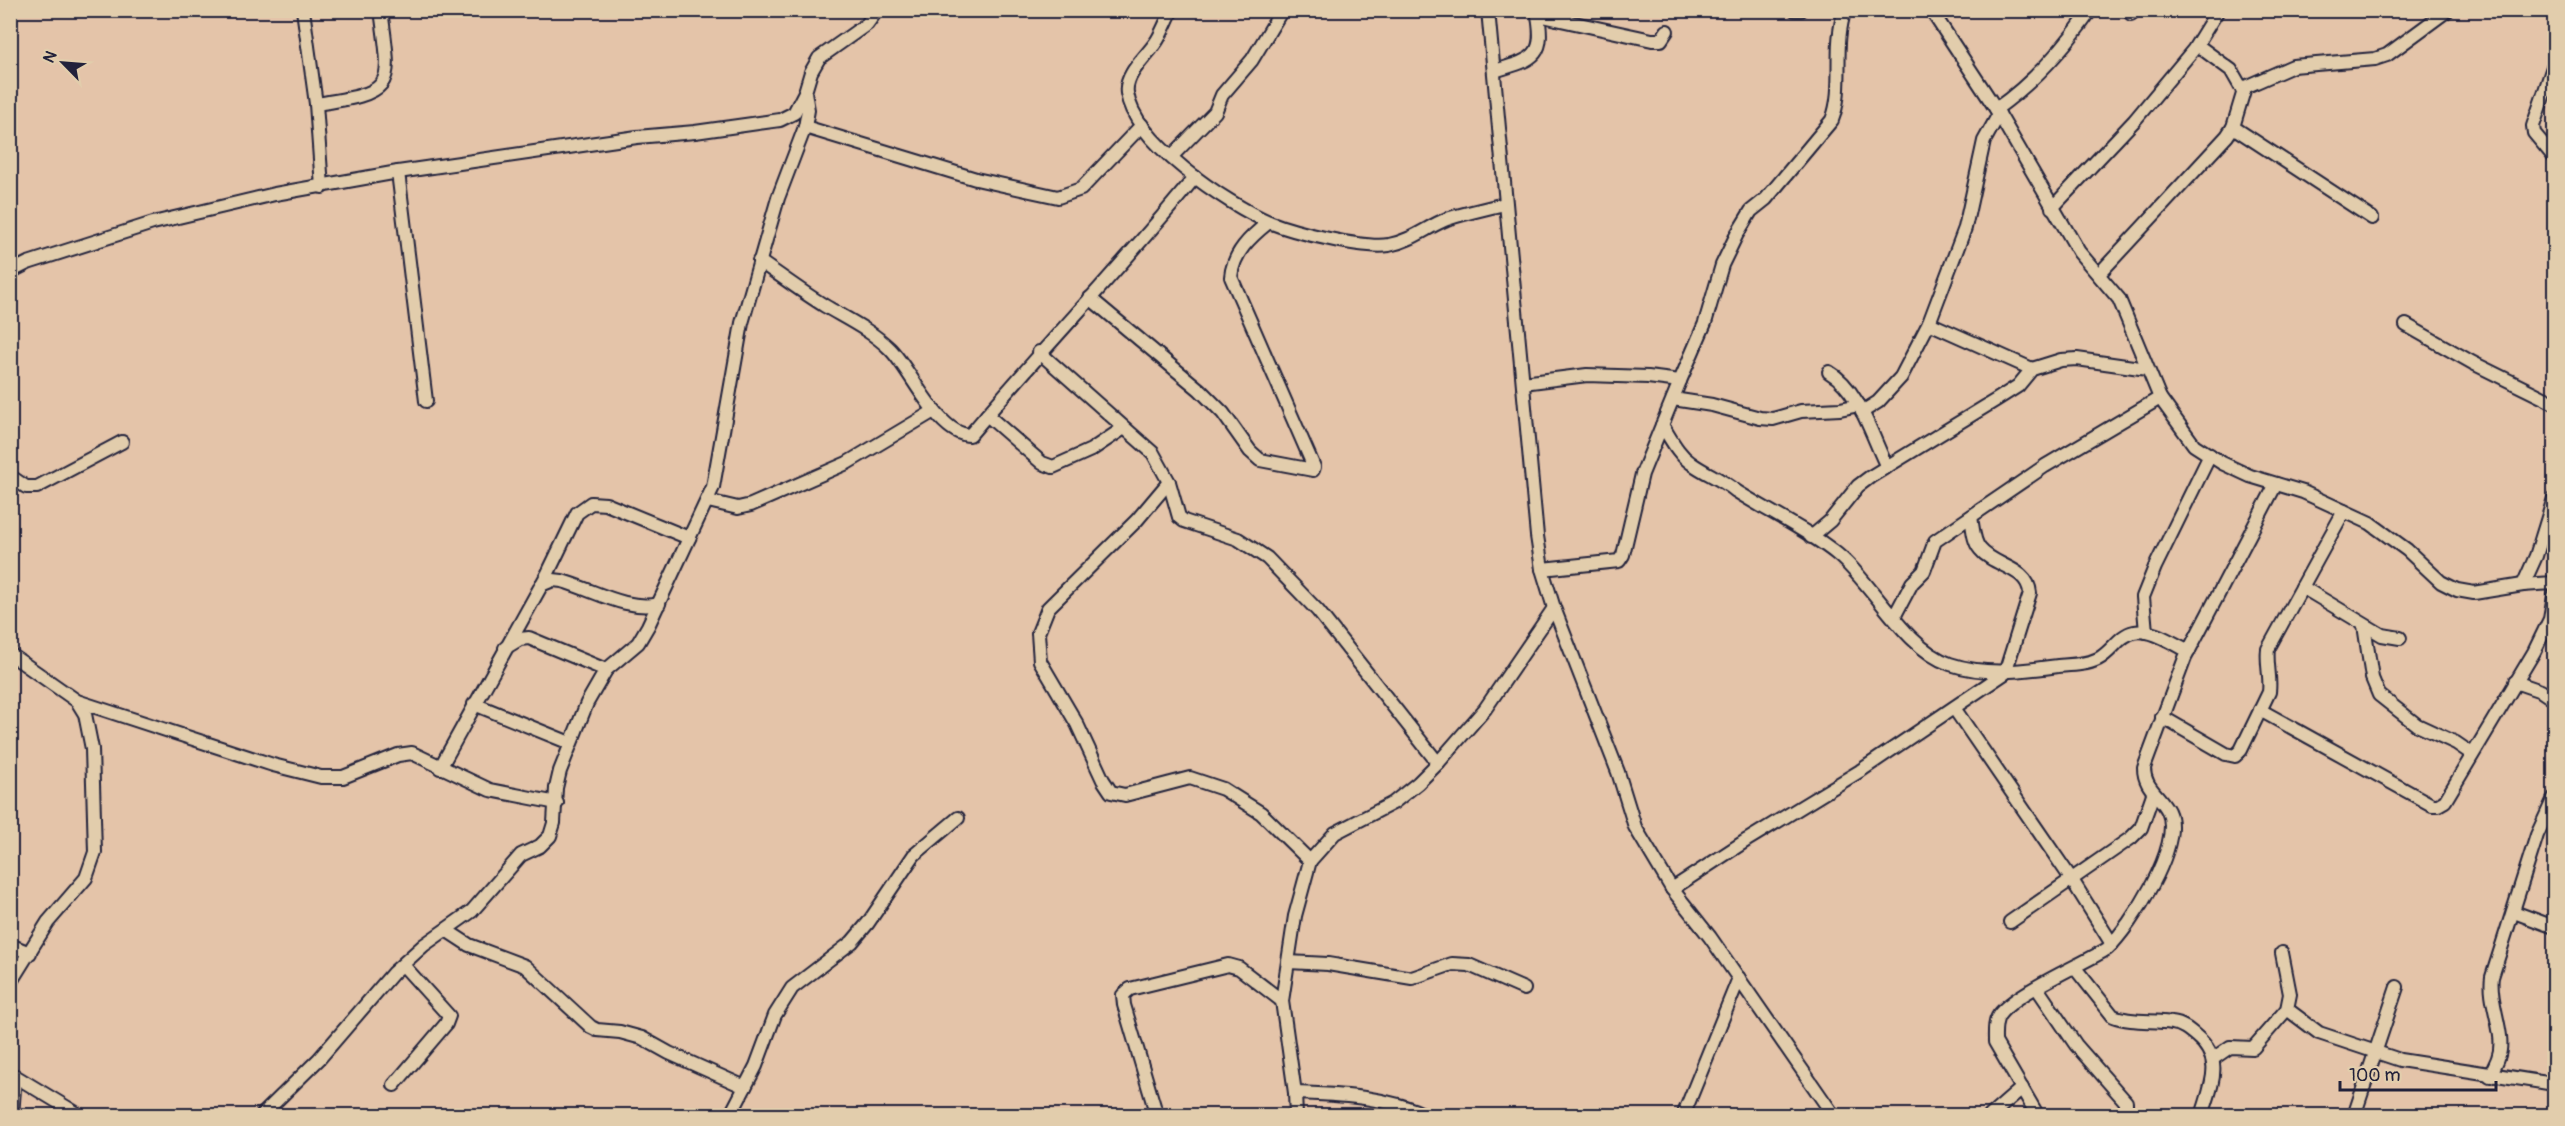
<svg xmlns="http://www.w3.org/2000/svg" width="2565" height="1126" font-family="Pangolin,sans-serif">
<rect width="100%" height="100%" fill="#e4c4a9"/>
<filter id="ink" filterUnits="userSpaceOnUse"><feTurbulence type="fractalNoise" baseFrequency=".0167" numOctaves="2"/><feDisplacementMap in="SourceGraphic" scale="12" xChannelSelector="R" yChannelSelector="G"/><feConvolveMatrix kernelMatrix="1 2 1 2 8 2 1 2 1" color-interpolation-filters="sRGB"/></filter>
<g filter="url(#ink)">
<g fill="none" stroke-linecap="round" stroke-linejoin="round">
<g stroke="#22223b" stroke-width="16">
<g id="street">
<path d="M303 10 316 104 322 187"/>
<path d="M1172 10C1167 20 1163 30 1158 39 1149 55 1124 73 1127 93 1134 142 1227 204 1269 222 1294 232 1362 249 1389 245 1411 241 1427 227 1447 219 1465 213 1485 209 1504 204"/>
<path d="M1488 10 1537 536 1542 569 1554 608 1618 772 1635 827 1672 889 1710 937 1834 1116"/>
<path d="M1795 10H1801"/>
<path d="M1931 10 1996 109 2079 252 2119 299 2160 398 2194 445 2222 463 2250 476 2303 492 2370 523 2407 550 2441 582 2457 590 2474 593 2523 585 2554 583"/>
<path d="M2550 10 2554 14"/>
<path d="M2131 14 2132 10"/>
<path d="M1538 15 1652 40H1661L1667 31"/>
<path d="M2197 45 2231 70 2243 91"/>
<path d="M2554 64 2533 126 2534 133 2554 157"/>
<path d="M1494 71C1535 59 1546 57 1537 10"/>
<path d="M316 104C398 92 391 87 381 10"/>
<path d="M1996 109C2033 83 2065 47 2091 10"/>
<path d="M805 127 976 179 1058 197 1081 189 1142 125"/>
<path d="M2233 127 2372 218"/>
<path d="M1171 157 1215 112 1222 95 1252 60 1282 10"/>
<path d="M398 172 426 401"/>
<path d="M2052 208 2134 121 2194 49 2218 10"/>
<path d="M759 261C781 276 802 292 825 306 847 319 872 331 890 349 912 371 938 435 970 435 1043 348 1123 266 1195 177"/>
<path d="M10 272 28 263 153 223 275 194 398 172 637 137 695 132 780 120 794 113 805 92 811 72 819 58 867 24 877 10"/>
<path d="M2099 274 2227 136 2233 127 2245 87 2293 66 2375 59 2387 55 2448 10"/>
<path d="M1090 298 1200 390 1223 413 1250 451 1260 460 1313 470 1314 467 1231 277C1233 253 1250 237 1269 222"/>
<path d="M1929 323 2032 369"/>
<path d="M2406 325 2473 363 2554 403"/>
<path d="M1039 352 1153 453 1169 482 1179 517 1184 521 1238 539 1267 558 1318 611 1438 763"/>
<path d="M1829 372C1859 389 1872 437 1887 467"/>
<path d="M1523 383 1587 375 1648 377 1680 381 1705 323 1722 265 1737 234 1751 211 1766 199 1832 120C1845 86 1832 47 1845 10"/>
<path d="M1673 399 1712 405 1760 418 1773 419 1801 411 1840 409 1859 405"/>
<path d="M1862 412 1878 402 1901 377 1929 323 1965 228 1984 141 1999 114"/>
<path d="M987 415 1042 463 1053 467 1091 450 1124 428"/>
<path d="M1662 425C1671 439 1678 454 1691 463 1706 474 1720 478 1736 491 1769 512 1806 529 1837 554 1874 584 1905 649 1950 664 1986 676 2021 671 2058 666 2071 665 2086 665 2098 659 2112 652 2119 635 2134 632 2151 628 2174 644 2189 651"/>
<path d="M10 476 26 487H37L122 442"/>
<path d="M1169 482 1137 520 1048 608 1038 633 1040 661 1077 724 1103 780 1111 792 1125 795 1190 778 1223 789 1261 813 1310 861"/>
<path d="M708 501 738 508 751 505 847 463 934 411"/>
<path d="M1811 537 1830 521 1858 486 1870 477 1996 400 2018 386 2032 369 2061 360 2077 359 2147 369"/>
<path d="M1542 569 1619 561 1623 555 1642 474 1680 381"/>
<path d="M541 585 553 580 562 581C594 590 626 611 659 604"/>
<path d="M2523 585 2536 556 2554 498"/>
<path d="M2302 587 2382 635 2400 638"/>
<path d="M1894 617 1912 583 1924 571 1935 541 2045 466 2160 398"/>
<path d="M2364 625 2372 678 2379 695 2417 725 2456 743 2472 754"/>
<path d="M2146 632 2143 597 2155 567 2210 455"/>
<path d="M505 648 520 639 529 638 606 670"/>
<path d="M10 654 77 701 273 765 321 777H343L398 755 412 753 490 790 557 803"/>
<path d="M2515 682 2541 691 2554 700"/>
<path d="M474 704 570 743"/>
<path d="M1954 708 2072 880 2112 944"/>
<path d="M2260 710 2432 805H2438L2445 801 2534 652 2550 619 2554 596"/>
<path d="M2162 717 2226 754 2235 756 2241 750 2269 692C2271 677 2266 664 2268 649L2344 511"/>
<path d="M440 768 547 575 577 513 591 503 606 504 689 538"/>
<path d="M1672 889 1747 840 1860 771 2005 673 2030 593C2028 567 1994 567 1980 549 1973 541 1973 527 1971 517"/>
<path d="M2514 912 2554 927"/>
<path d="M2010 922 2131 838 2141 828 2153 794"/>
<path d="M446 930 469 945 525 966 591 1027 597 1030 620 1032 642 1038 669 1053 745 1087"/>
<path d="M10 945 30 953"/>
<path d="M1288 962 1328 964 1412 978 1452 964 1469 965 1524 989"/>
<path d="M2075 968 2113 1016C2131 1023 2153 1020 2172 1023 2182 1024 2189 1030 2196 1036 2225 1060 2211 1085 2202 1116"/>
<path d="M10 983 48 922 86 878 95 852 92 749 85 714 77 701"/>
<path d="M2037 988 2076 1045 2126 1102V1116"/>
<path d="M2287 1009 2319 1033 2400 1060 2554 1084"/>
<path d="M2214 1058 2230 1047 2253 1048 2287 1009 2290 994 2282 953"/>
<path d="M10 1073 81 1116"/>
<path d="M2490 1076C2492 1070 2496 1064 2498 1058 2507 1035 2488 1003 2492 977L2537 835 2554 798"/>
<path d="M394 1085 446 1024 449 1016 403 965"/>
<path d="M1295 1093C1339 1095 1387 1096 1427 1116"/>
<path d="M12 1116 15 1076"/>
<path d="M261 1116 319 1059 393 973 424 945 472 911 521 855 540 846 550 836 554 823 556 788 560 771 587 703 606 670 638 643 648 626 713 487 742 323 778 198 805 127 808 110 805 92"/>
<path d="M730 1116 756 1066 775 1015 792 988 852 942 868 923 914 855 958 818"/>
<path d="M1157 1116 1124 1005 1123 995 1130 989 1228 965 1239 968 1282 1001"/>
<path d="M1296 1116 1295 1093 1282 1001 1295 916 1310 861 1335 833 1393 803 1418 783 1438 763 1485 709 1554 608"/>
<path d="M1683 1116 1739 978"/>
<path d="M1990 1116 2022 1088"/>
<path d="M2038 1116 1995 1042C1995 1033 1994 1022 1999 1015 2015 993 2081 965 2107 949 2131 926 2184 845 2168 811 2160 795 2144 788 2144 768L2185 658 2276 484"/>
<path d="M2354 1116 2397 987"/>
</g>
</g>
<use href="#street" stroke="#e2cdac" stroke-width="12"/>
</g>
</g>
<rect width="2565" height="1126" fill="none" stroke="#e2cdac" stroke-width="36"/>
<rect x="18" y="18" width="2529" height="1090" fill="none" stroke="#22223b" stroke-width="2" filter="url(#ink)"/>
<g transform="translate(63 63) rotate(295)" stroke="#e2cdac" stroke-width="4.5" paint-order="stroke">
<path d="M0-4.5L10 22L0 15L-10 22Z" fill="#22223b"/>
<text y="-9" font-size="16" font-weight="bold" text-anchor="middle" fill="#22223b">N</text>
</g>
<path d="M2340 1081v9h156v-9" fill="none" stroke="#22223b" stroke-width="3"/>
<text x="2349" y="1081" font-size="18" fill="#22223b" stroke="#e2cdac" stroke-width="4.5" paint-order="stroke">100 m</text>
</svg>
